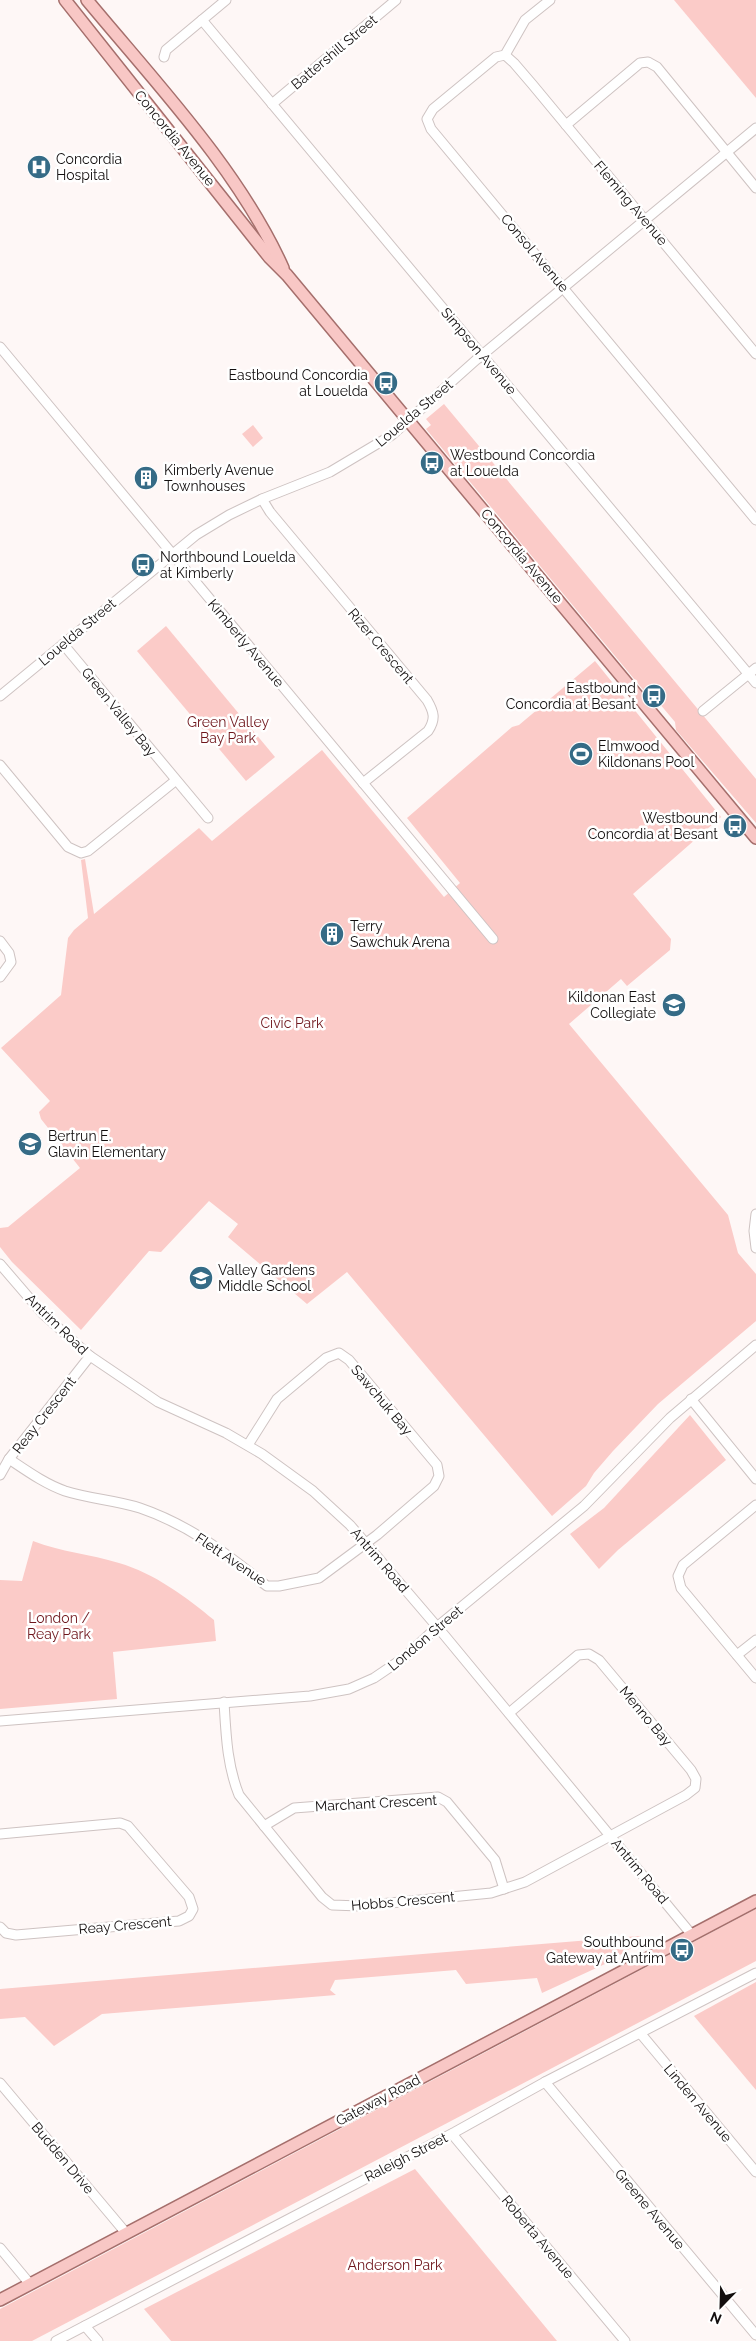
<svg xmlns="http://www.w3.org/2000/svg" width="756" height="2341" font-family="Raleway,sans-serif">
<rect width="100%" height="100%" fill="#fef7f6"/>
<g fill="#fbcbc8">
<path d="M674 0H756V98Z"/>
<path d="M444 404 756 779V823L676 730 675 722 654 697 650 698 426 429 431 425 426 419Z"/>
<path d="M253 425 263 438 253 447 242 434Z"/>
<path d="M166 626 275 757 246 781 137 651Z"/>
<path d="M595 661 721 817 633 894 671 939 670 950 627 986 621 979 569 1024 728 1215 738 1253 756 1274V1321L658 1404 613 1451 594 1473 586 1486 552 1516 347 1272 307 1304 228 1237 238 1224 209 1201 161 1252 149 1251 81 1330 12 1262 0 1247V1228L8 1227 80 1168 41 1119 39 1112 50 1101 1 1048 61 995 68 938 74 930 88 918 81 860 85 859 94 914 199 828 212 841 322 750 444 897 460 883 407 818 512 727 519 725Z"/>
<path d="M690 1415 726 1460 618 1550 599 1569 570 1534 604 1508Z"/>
<path d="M33 1541C61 1552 90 1554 119 1563 154 1573 186 1597 214 1620L216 1641 113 1652 117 1699 0 1709V1580L22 1581Z"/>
<path d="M756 1909V1961L32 2341H0V2309Z"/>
<path d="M639 1936 646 1939 605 1964 542 1993 537 1978 466 1984 456 1970 335 1980 330 1990 336 1995 102 2014 54 2046 25 2017 0 2019V1989Z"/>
<path d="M756 1982V2090L694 2016Z"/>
<path d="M415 2169 557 2341H171L144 2309Z"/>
</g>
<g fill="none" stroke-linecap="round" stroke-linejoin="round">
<g stroke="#cec3c2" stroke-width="11">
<g id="minor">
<path d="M550 0 525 20 505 55 496 57 433 109 427 119 431 129 756 520"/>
<path d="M202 20 756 683"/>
<path d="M505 55 514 63 532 84 756 354"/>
<path d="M164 57 166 50 226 0"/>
<path d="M272 104 396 0"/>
<path d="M566 125 640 63 648 62 657 67 756 188"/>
<path d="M0 347 493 939"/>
<path d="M262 499 270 512 427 700C434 712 436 719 428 731L363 783"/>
<path d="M63 644 208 818"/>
<path d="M0 696 196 535 229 515 262 499 330 472 392 435 476 360 756 128"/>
<path d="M703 711 756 668"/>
<path d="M0 765 68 847 81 853 88 851 175 781"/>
<path d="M0 941 9 953 11 962 0 977"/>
<path d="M756 1214 754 1231 756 1248"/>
<path d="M0 1264 43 1314 90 1356 158 1402 226 1433 262 1454 313 1491 350 1525 445 1636 692 1935"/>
<path d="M691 1399 756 1479"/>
<path d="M9 1459C27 1471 45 1484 65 1491 90 1499 115 1500 140 1508 187 1524 225 1552 263 1583L267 1586H279L319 1578 377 1535 434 1486 439 1476 437 1465 349 1360 339 1353 326 1358 277 1399 248 1445"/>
<path d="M0 1475 9 1459 90 1356"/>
<path d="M756 1505 683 1565 678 1576 681 1588 756 1678"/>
<path d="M737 1655 756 1640"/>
<path d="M224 1702C226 1735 227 1765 239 1795L322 1897 332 1905 360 1906 491 1893 525 1882 686 1795 695 1788 696 1779 691 1770 599 1660 589 1654 578 1655 509 1713"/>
<path d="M0 1721 310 1696 349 1689 374 1678 405 1657 437 1627 584 1506 670 1418 756 1345"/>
<path d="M264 1826 294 1808 438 1797 447 1802 495 1860 504 1889"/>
<path d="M0 1834 120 1823 128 1826 189 1897 193 1909 189 1916 179 1921 16 1935 6 1933 0 1927"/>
<path d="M641 2034 756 2172"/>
<path d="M545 2082 756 2335"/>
<path d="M0 2083 126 2233"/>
<path d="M452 2134 625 2341"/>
<path d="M0 2248 30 2284"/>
<path d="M85 2326 98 2341"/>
<path d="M56 2341 455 2132 545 2082 756 1973"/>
</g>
</g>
<g stroke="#a56f6c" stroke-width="14">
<g id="major">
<path d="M65 0 269 257 287 275 756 838"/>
<path d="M87 0C155 82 239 170 283 268"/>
<path d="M0 2300 756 1901"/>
</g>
</g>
<use href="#minor" stroke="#fff" stroke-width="9"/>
<use href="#major" stroke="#f8c7c5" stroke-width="11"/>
</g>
<defs>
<g id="hospital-disc" transform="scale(1.25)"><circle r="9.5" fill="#356b86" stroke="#fff"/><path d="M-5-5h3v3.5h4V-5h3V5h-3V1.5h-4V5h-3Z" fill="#fff"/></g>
<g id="bus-disc" transform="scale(1.25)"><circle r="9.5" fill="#356b86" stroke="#fff"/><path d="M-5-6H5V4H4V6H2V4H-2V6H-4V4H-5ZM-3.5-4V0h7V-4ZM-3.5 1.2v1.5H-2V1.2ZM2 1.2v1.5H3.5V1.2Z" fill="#fff"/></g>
<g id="building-disc" transform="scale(1.25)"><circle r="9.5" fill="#356b86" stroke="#fff"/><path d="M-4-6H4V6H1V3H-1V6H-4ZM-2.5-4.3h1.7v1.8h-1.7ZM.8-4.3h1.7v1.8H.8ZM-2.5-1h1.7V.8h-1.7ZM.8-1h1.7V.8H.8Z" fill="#fff"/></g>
<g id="stadium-disc" transform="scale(1.25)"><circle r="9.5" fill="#356b86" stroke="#fff"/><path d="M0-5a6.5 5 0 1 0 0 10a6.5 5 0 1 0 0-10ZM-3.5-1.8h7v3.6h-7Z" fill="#fff"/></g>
<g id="school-disc" transform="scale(1.25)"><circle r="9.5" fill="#356b86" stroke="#fff"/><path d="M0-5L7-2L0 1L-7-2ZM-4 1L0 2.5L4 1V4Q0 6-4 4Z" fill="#fff"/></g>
</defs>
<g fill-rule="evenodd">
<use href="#hospital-disc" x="39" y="167"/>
<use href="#bus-disc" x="386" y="383"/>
<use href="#bus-disc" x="432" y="463"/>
<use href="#building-disc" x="146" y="478"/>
<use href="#bus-disc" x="143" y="565"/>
<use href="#bus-disc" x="654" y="696"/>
<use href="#stadium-disc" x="581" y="754"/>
<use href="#bus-disc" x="735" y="826"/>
<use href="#building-disc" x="332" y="934"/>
<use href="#school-disc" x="674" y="1005"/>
<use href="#school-disc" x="30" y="1144"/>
<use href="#school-disc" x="201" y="1278"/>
<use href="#bus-disc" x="682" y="1950"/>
</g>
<g text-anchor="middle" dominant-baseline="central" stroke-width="5" stroke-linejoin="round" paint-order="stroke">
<g font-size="14" fill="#130f0f" stroke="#fff">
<text transform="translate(334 52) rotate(-40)">Battershill Street</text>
<text transform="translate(175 138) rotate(51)">Concordia Avenue</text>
<text transform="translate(631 203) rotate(50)">Fleming Avenue</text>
<text transform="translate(535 253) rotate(50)">Consol Avenue</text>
<text transform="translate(479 351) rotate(50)">Simpson Avenue</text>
<text transform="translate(414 413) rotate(-40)">Louelda Street</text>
<text transform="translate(522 556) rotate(50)">Concordia Avenue</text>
<text transform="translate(77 632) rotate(-40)">Louelda Street</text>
<text transform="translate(246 643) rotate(50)">Kimberly Avenue</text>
<text transform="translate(381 646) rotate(50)">Rizer Crescent</text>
<text transform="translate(119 712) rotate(51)">Green Valley Bay</text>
<text transform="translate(57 1324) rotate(44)">Antrim Road</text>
<text transform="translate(382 1400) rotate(50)">Sawchuk Bay</text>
<text transform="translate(44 1415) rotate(-52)">Reay Crescent</text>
<text transform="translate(231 1559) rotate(34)">Flett Avenue</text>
<text transform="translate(380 1560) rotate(49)">Antrim Road</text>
<text transform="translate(425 1638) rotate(-40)">London Street</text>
<text transform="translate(646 1716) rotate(50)">Menno Bay</text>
<text transform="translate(376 1803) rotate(-3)">Marchant Crescent</text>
<text transform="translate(640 1871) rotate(50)">Antrim Road</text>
<text transform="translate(403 1901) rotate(-5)">Hobbs Crescent</text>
<text transform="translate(125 1925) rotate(-5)">Reay Crescent</text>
<text transform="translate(378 2100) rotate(-28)">Gateway Road</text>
<text transform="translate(698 2103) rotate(50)">Linden Avenue</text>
<text transform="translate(406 2157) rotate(-27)">Raleigh Street</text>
<text transform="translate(63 2158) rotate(50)">Budden Drive</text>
<text transform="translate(650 2209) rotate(50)">Greene Avenue</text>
<text transform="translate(538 2237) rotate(50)">Roberta Avenue</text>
</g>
<g font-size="14" fill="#130f0f" stroke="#fff" text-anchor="start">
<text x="56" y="159">Concordia<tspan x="56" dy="16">Hospital</tspan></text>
<text x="368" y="375" text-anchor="end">Eastbound Concordia<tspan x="368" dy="16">at Louelda</tspan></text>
<text x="450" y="455">Westbound Concordia<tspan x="450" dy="16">at Louelda</tspan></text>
<text x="164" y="470">Kimberly Avenue<tspan x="164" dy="16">Townhouses</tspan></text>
<text x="160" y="557">Northbound Louelda<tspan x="160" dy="16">at Kimberly</tspan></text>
<text x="636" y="688" text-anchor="end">Eastbound<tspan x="636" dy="16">Concordia at Besant</tspan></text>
<text x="598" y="746">Elmwood<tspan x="598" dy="16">Kildonans Pool</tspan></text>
<text x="718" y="818" text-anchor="end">Westbound<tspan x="718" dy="16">Concordia at Besant</tspan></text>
<text x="350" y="926">Terry<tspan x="350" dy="16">Sawchuk Arena</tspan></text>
<text x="656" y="997" text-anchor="end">Kildonan East<tspan x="656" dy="16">Collegiate</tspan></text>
<text x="48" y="1136">Bertrun E.<tspan x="48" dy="16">Glavin Elementary</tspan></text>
<text x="218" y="1270">Valley Gardens<tspan x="218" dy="16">Middle School</tspan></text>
<text x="664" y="1942" text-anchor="end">Southbound<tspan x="664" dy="16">Gateway at Antrim</tspan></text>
</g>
<g font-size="14" fill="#6f161c" stroke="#fff">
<text x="228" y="722">Green Valley<tspan x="228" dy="16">Bay Park</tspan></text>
<text x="292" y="1023">Civic Park</text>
<text x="59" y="1618">London /<tspan x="59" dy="16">Reay Park</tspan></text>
<text x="395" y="2265">Anderson Park</text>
</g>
</g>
<g transform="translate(721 2306) rotate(203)" stroke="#ffffff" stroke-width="4" paint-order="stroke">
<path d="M0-4L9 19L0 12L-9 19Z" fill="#130f0f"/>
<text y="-8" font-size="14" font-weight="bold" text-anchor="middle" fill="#130f0f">N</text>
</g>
</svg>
